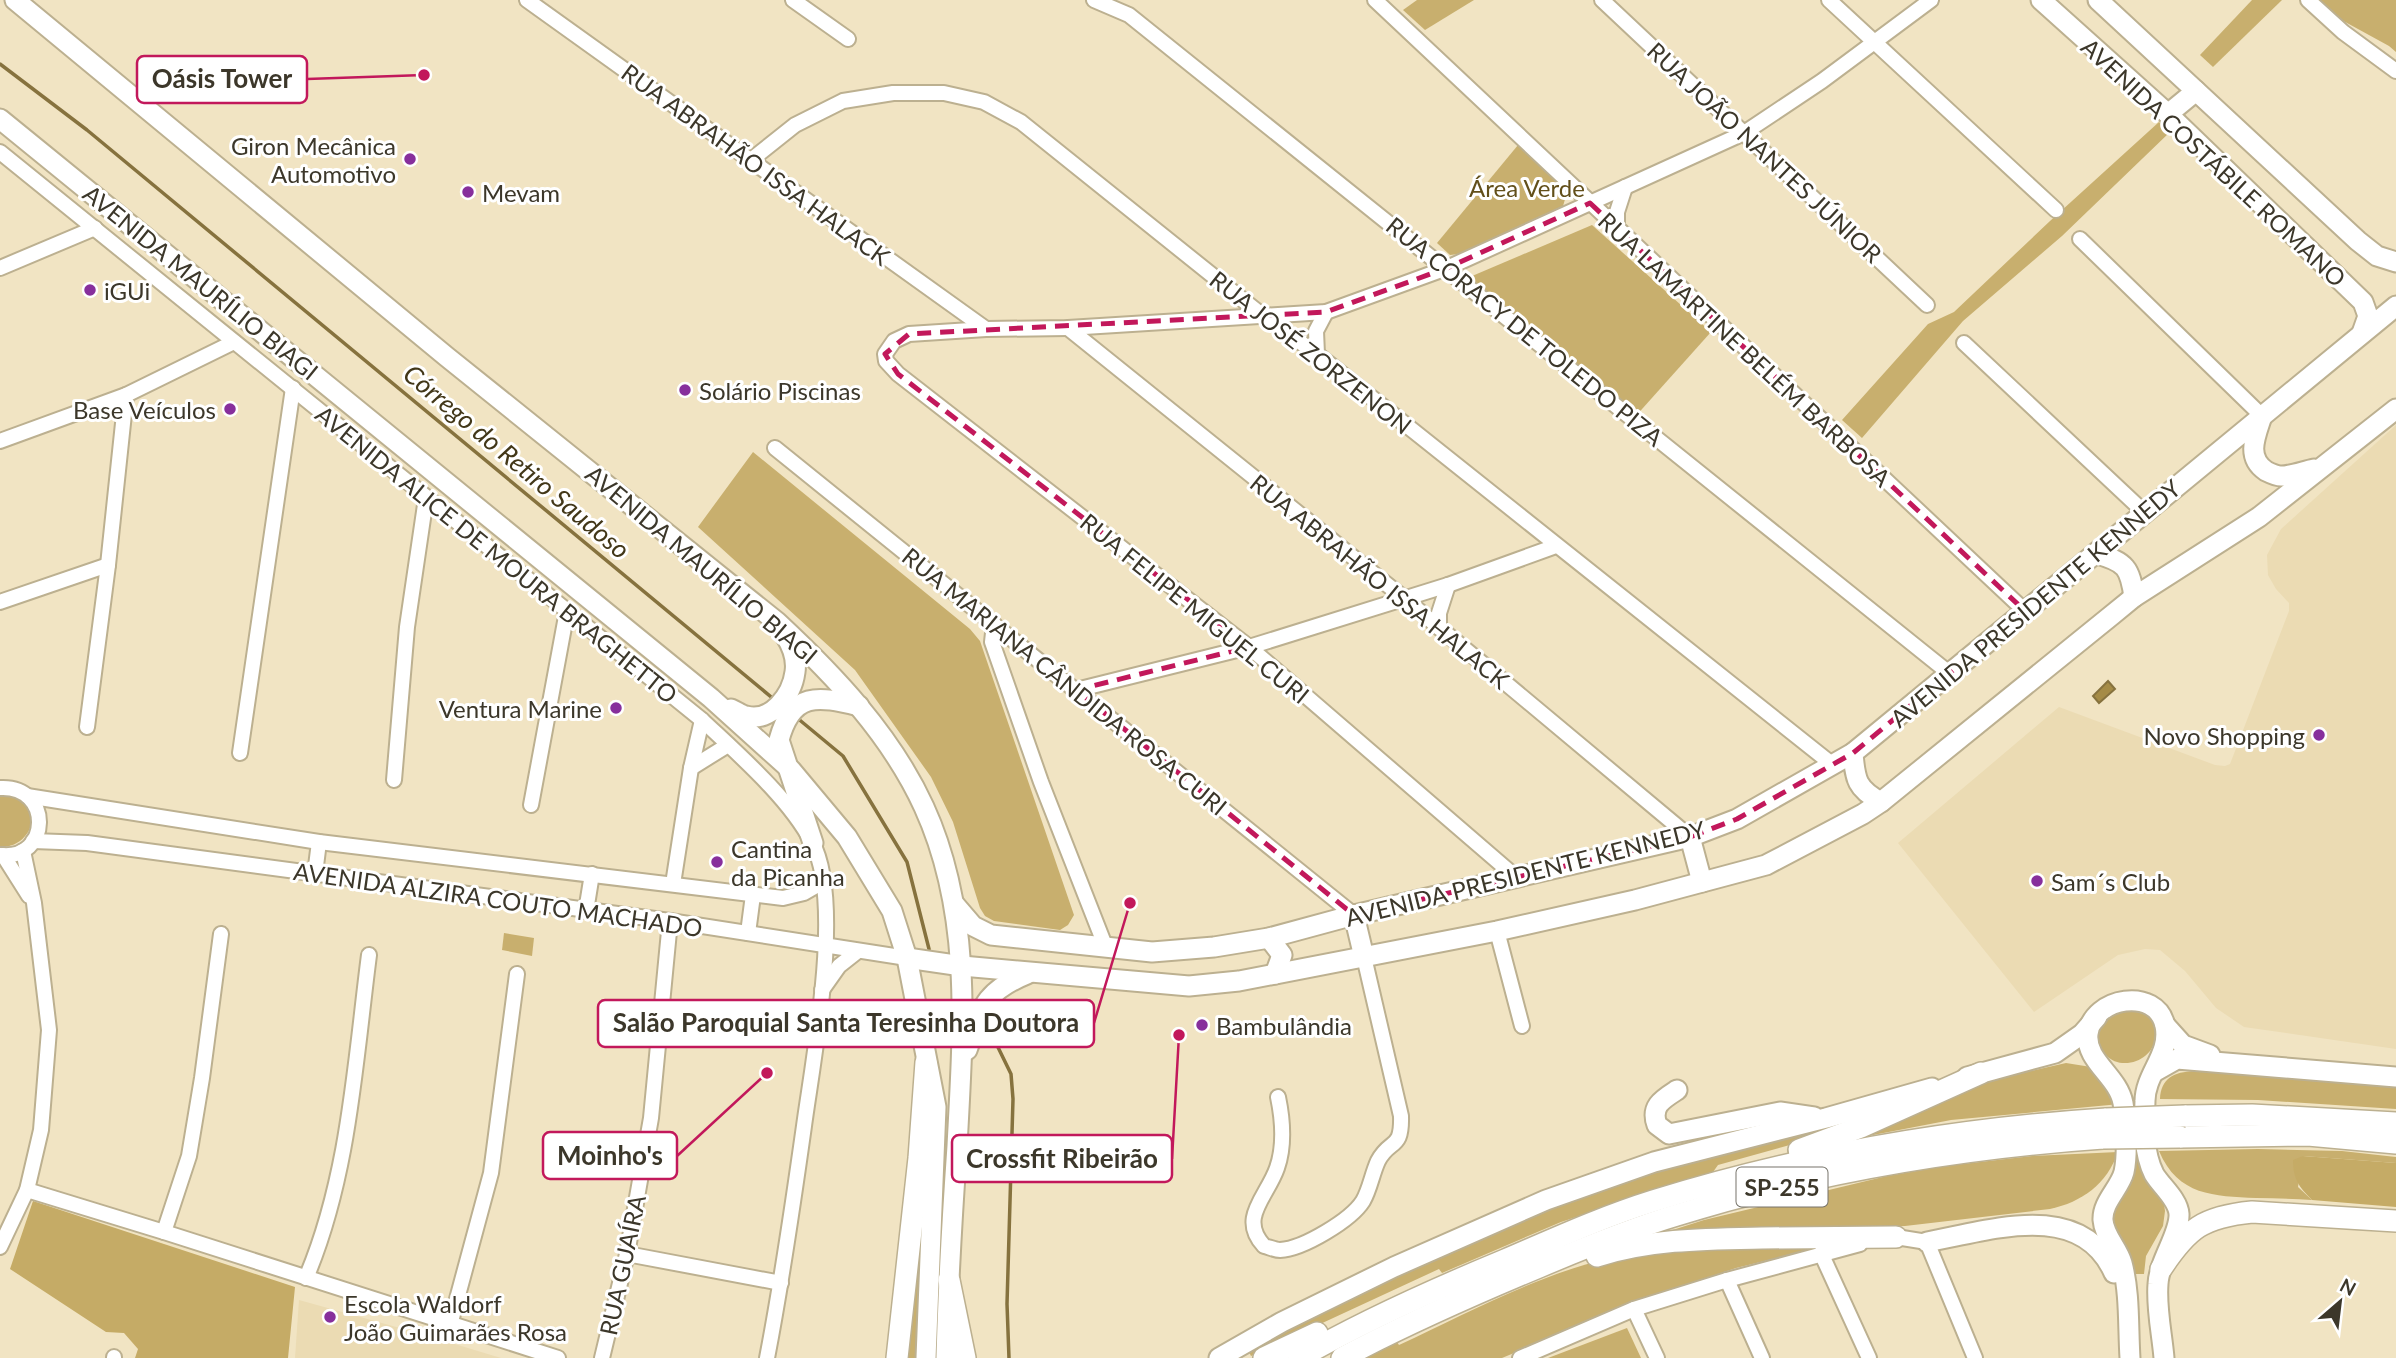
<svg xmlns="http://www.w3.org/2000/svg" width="2396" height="1358" font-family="Lato,sans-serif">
<rect width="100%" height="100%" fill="#f1e4c3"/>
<g fill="#ebdbb3">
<path d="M2396 425V1049L2244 1027 2216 1008 2185 971 2160 950 2145 949 2118 955 2034 1012 1898 843 2059 707 2215 765 2225 766 2230 764 2289 611V603L2276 589 2268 575 2267 555 2281 529Z"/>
<path d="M299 1300 425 1335 501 1358H295Z"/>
</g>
<g fill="#c8af6e">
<path d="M1417 0H1474L1425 30 1403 10Z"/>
<path d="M2252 0H2282L2213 67 2200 55Z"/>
<path d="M2310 0H2396V52L2389 46 2316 6Z"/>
<path d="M2159 122 2170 132 2062 236 1963 321 1862 438 1842 420 1928 324 1954 312 2050 221Z"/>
<path d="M1523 139 1570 183 1563 206 1459 254 1450 255 1437 243Z"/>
<path d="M1592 225 1711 332 1634 418 1458 282Z"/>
<path d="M753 452 970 629 980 641 1074 915 1068 925 1060 930 994 921 985 916 980 908 953 822 931 777 855 670 698 527Z"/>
<path d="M0 795C5 795 13 795 17 797 44 808 32 848 0 847Z"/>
<path d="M504 933 534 938 532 956 502 950Z"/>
<path d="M2123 1004 2149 1015C2179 1061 2096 1090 2097 1026Z"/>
<path d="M2066 1063 2091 1067 2120 1104 1951 1120 1873 1135 1866 1131 1995 1079Z"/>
<path d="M2194 1071 2396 1087V1109L2258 1100 2160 1099C2161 1078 2174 1072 2194 1071Z"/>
<path d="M1899 1100 1808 1140 1718 1165 1713 1172 1561 1222 1442 1273 1439 1269 1251 1356 1249 1352 1344 1300 1437 1256 1604 1186Z"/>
<path d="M2258 1149 2342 1151 2396 1157V1163L2303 1156 2298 1187 2312 1200C2294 1199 2275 1198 2256 1198 2214 1196 2178 1196 2159 1151Z"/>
<path d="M2118 1152C2107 1184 2082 1202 2050 1209L1905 1226 1657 1235 1704 1220 1887 1176 1945 1166 2032 1156Z"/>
<path d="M2129 1158 2137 1159 2143 1173 2164 1204 2165 1211 2163 1226 2146 1256 2144 1274H2131L2111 1224 2112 1203Z"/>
<path d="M926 1195 917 1358H900Z"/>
<path d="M1831 1245 1736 1268 1671 1290 1629 1305 1502 1358H1366L1397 1342 1399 1345C1464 1315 1537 1275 1607 1259 1679 1242 1757 1247 1831 1245Z"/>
<path d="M1627 1328 1641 1358H1548Z"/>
</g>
<g fill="#c5ab66">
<path d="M2303 1156 2396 1163V1207L2312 1200C2299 1187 2293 1179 2293 1160Z"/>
<path d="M33 1201 295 1287 288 1358H135L138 1349 124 1333 106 1332 10 1269Z"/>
</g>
<path fill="#a58b46" stroke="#86723e" stroke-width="2" d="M2108 681 2115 689 2099 703 2093 696Z"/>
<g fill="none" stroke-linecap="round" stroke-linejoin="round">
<g stroke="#86723e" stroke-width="3.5">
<path d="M0 64 87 130 776 701"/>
<path d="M796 717 843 756 907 862 929 949"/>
<path d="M993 1037 1011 1074 1013 1099 1007 1304 1009 1358"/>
</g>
<g stroke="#bcb090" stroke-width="18">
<g id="minor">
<path d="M527 0 986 329"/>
<path d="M793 0 848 39"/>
<path d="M1094 0 1129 15 1949 673"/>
<path d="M1375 0 2025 611"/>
<path d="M1602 0 1927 305"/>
<path d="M1829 0 2056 210"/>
<path d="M2308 0 2343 32 2396 71"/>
<path d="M0 152 702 720C738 754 789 798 812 842 844 901 813 1059 804 1126 793 1204 782 1281 767 1358"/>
<path d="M751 160 795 125 843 101 893 93H944L984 102 1021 122 1263 316 1317 354 1833 765"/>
<path d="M1617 229V212L1625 187"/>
<path d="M2080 239 2262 416"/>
<path d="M0 268 95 228"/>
<path d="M1068 328 1405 599 1690 837"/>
<path d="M1964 343 2144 512"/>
<path d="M1317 354 1316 331 1326 312"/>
<path d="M0 441 126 395 234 342"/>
<path d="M775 448 1354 915"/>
<path d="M0 602 108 565"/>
<path d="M994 624 992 642 1041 782 1106 948"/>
<path d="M1439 628V613L1448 585"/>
<path d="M1076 690 1249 647 1448 585 1556 546"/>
<path d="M87 727 108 565 126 395"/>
<path d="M240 753 293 388"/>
<path d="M691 768 728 745"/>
<path d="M394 780 407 627 426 498"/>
<path d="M0 788C53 785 51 861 0 855"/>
<path d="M27 796 319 842 783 898 804 893 823 882"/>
<path d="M531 805 567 611"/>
<path d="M33 841 87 843 670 921 907 958"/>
<path d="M3 855 29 896"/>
<path d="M315 874 319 842"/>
<path d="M1517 878 1249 647 898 374 886 361 885 354 894 341 909 334 986 329 1068 328 1326 312 1447 268 1744 133 1822 81 1931 0"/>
<path d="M673 884 691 768 702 720"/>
<path d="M586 911 592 874"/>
<path d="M1497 931 1522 1026"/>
<path d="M748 933 753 895"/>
<path d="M822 990 839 966 858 951"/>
<path d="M1278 1097C1283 1121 1285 1145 1277 1168 1267 1197 1238 1218 1264 1246 1269 1247 1275 1250 1280 1250 1303 1249 1351 1220 1363 1201 1370 1189 1372 1174 1378 1161 1390 1138 1402 1151 1401 1116L1364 957"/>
<path d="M27 1190 164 1232 558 1358"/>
<path d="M164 1232 189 1156 202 1078 221 934"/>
<path d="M1890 1238 1896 1237 1927 1242 1975 1358"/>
<path d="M0 1247 27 1190 41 1130 49 1030 34 903 23 851"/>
<path d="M1821 1253 1869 1358"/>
<path d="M627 1254 781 1283"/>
<path d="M306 1278C349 1177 355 1063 369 955"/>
<path d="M1727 1280 1762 1358"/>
<path d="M1634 1309 1657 1358"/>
<path d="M450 1325 491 1173 517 974"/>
<path d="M114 1358V1357"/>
<path d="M602 1358 627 1254 651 1118 670 921"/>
<path d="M1520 1358 1634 1309 1727 1280 1860 1244"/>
</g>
</g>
<g stroke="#bcb090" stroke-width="23">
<g id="major">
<path d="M15 0 447 357 777 622C835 676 891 735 924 807 973 914 963 1033 957 1146 952 1217 948 1287 946 1358"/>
<path d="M2041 0 2168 114 2363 302 2368 316 2362 333"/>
<path d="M2098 0 2358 241 2377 256 2396 262"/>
<path d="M2168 114 2196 91"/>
<path d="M0 119 711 698 791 770 847 837 892 911 907 958 936 1107 926 1358"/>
<path d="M2262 416C2256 435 2245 457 2266 471 2270 473 2276 476 2281 476 2291 476 2304 471 2314 469"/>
<path d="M2097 554C2126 562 2130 568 2134 597"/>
<path d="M731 709C736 711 741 715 746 716 771 723 792 695 795 672 797 659 792 646 785 635"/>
<path d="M1853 753C1855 780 1857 789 1881 802"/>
<path d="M1690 837 1702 882"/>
<path d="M813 843 779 740C792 691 818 696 859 706"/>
<path d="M955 905 973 926 991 935 1152 952 1214 947 1269 938 1354 915 1690 837 1737 819 1853 753 2396 306"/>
<path d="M1354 915 1364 957"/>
<path d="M1269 938 1282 955 1275 974"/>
<path d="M907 958 962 966 1189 986 1239 981 1497 931 1635 900 1766 865 1863 814 1881 802 2112 615 2134 597 2259 517 2396 409"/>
<path d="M2165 1025 2183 1045 2210 1055"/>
<path d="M967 1050C982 1008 983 992 1027 974"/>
<path d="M2154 1072 2177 1059 2396 1077"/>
<path d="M1967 1077 2055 1053 2082 1034 2097 1017"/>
<path d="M1677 1090C1663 1099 1650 1106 1657 1125L1669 1134 1780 1112 1814 1117"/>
<path d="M1927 1242C1988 1231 2081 1198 2114 1273"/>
<path d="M1219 1358 1282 1322 1394 1267 1546 1200 1654 1162 1826 1118 1932 1088"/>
<path d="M2130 1358C2128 1327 2130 1293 2122 1263 2118 1248 2104 1236 2103 1220 2102 1202 2120 1188 2124 1172 2128 1154 2126 1121 2123 1103 2118 1076 2085 1061 2088 1034 2092 997 2157 986 2165 1026 2171 1054 2145 1074 2145 1101 2144 1125 2143 1152 2154 1174 2161 1186 2178 1199 2179 1214 2180 1234 2159 1260 2158 1284 2156 1308 2162 1334 2164 1358"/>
</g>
</g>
<g stroke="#bcb090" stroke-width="24">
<g id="highway">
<path d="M2185 1116 2252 1115 2396 1123"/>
<path d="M2180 1137 2308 1135 2396 1143"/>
<path d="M1799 1150 1861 1127 1981 1073"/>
<path d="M1597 1256C1650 1239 1706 1239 1762 1238 1806 1238 1851 1237 1896 1237"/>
<path d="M2161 1269C2188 1228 2203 1217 2252 1212L2396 1221"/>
<path d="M949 1280 965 1358"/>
<path d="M897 1358 919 1158 926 1062"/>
<path d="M1264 1358 1317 1333"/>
<path d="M1299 1358C1365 1320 1435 1289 1505 1260 1554 1239 1602 1217 1653 1201 1801 1155 1952 1129 2106 1119"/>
<path d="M1342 1358C1406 1324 1472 1295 1539 1267 1584 1248 1630 1229 1677 1215 1816 1172 1959 1148 2103 1138"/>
</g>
</g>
<use href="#minor" stroke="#fff" stroke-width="14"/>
<use href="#major" stroke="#fff" stroke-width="19"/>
<use href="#highway" stroke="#fff" stroke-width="21"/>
<g stroke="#bcb090" stroke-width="24" stroke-linecap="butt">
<g id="highway-bridge">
<path d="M2106 1119 2185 1116"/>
<path d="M2103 1138 2180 1137"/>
</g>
</g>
<use href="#highway-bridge" stroke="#fff" stroke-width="21"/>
</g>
<path fill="none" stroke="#c2185b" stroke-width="5" stroke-dasharray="14 9" stroke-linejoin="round" d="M1590 203 2025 611 1853 753 1737 819 1690 837 1354 915 1076 690 1249 647 898 374 885 354 909 334 1326 312 1447 268Z"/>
<g fill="#872f9c" stroke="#fff" stroke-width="2.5">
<circle cx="410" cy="159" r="7"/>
<circle cx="468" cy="192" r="7"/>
<circle cx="90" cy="290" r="7"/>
<circle cx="685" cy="390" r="7"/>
<circle cx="230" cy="409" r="7"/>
<circle cx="616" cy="708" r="7"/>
<circle cx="2319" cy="735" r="7"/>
<circle cx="717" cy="862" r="7"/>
<circle cx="2037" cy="881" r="7"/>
<circle cx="1202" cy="1025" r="7"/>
<circle cx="330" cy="1317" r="7"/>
</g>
<g text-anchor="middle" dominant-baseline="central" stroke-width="6" stroke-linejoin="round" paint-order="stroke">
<rect fill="#fff" stroke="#76736a" stroke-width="2" x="1736.5" y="1167.5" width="91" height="39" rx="5"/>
<g font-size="23" font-weight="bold" fill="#3c372a">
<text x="1782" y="1187">SP-255</text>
</g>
<g font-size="24" fill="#3c372a" stroke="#fff" text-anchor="start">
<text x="396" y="145" text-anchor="end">Giron Mecânica<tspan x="396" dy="28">Automotivo</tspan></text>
<text x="482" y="192">Mevam</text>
<text x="104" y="290">iGUi</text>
<text x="699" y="390">Solário Piscinas</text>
<text x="216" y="409" text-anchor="end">Base Veículos</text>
<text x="602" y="708" text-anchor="end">Ventura Marine</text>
<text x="2305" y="735" text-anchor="end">Novo Shopping</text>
<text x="731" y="848">Cantina<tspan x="731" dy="28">da Picanha</tspan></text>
<text x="2051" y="881">Sam´s Club</text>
<text x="1216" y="1025">Bambulândia</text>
<text x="344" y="1303">Escola Waldorf<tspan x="344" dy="28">João Guimarães Rosa</tspan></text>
</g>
<g font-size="24" fill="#3c372a" stroke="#fff">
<text transform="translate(1765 152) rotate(43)">RUA JOÃO NANTES JÚNIOR</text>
<text transform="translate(2214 162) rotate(43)">AVENIDA COSTÁBILE ROMANO</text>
<text transform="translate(756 164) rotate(36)">RUA ABRAHÃO ISSA HALACK</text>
<text transform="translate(201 282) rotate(39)">AVENIDA MAURÍLIO BIAGI</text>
<text transform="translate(1525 331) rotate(39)">RUA CORACY DE TOLEDO PIZA</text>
<text transform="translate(1745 349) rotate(43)">RUA LAMARTINE BELÉM BARBOSA</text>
<text transform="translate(1311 352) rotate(38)">RUA JOSÉ ZORZENON</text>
<text transform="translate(497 554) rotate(39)">AVENIDA ALICE DE MOURA BRAGHETTO</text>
<text transform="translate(702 564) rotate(40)">AVENIDA MAURÍLIO BIAGI</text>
<text transform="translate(1380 581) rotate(39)">RUA ABRAHÃO ISSA HALACK</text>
<text transform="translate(2035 603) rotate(-40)">AVENIDA PRESIDENTE KENNEDY</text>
<text transform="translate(1195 608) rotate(39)">RUA FELIPE MIGUEL CURI</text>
<text transform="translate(1065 681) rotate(39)">RUA MARIANA CÂNDIDA ROSA CURI</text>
<text transform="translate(1525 873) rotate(-14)">AVENIDA PRESIDENTE KENNEDY</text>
<text transform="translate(498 899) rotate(8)">AVENIDA ALZIRA COUTO MACHADO</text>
<text transform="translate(622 1265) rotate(-78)">RUA GUAÍRA</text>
</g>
<g font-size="24" fill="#624f1a" stroke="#fff">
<text x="1527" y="187">Área Verde</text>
</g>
<g font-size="26" font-style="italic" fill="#423718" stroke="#fff">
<text transform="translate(517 461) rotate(40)">Córrego do Retiro Saudoso</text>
</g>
</g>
<path fill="none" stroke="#c2185b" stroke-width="2.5" d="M424 75L307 79M1130 903L1094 1023M767 1073L677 1156M1179 1035L1172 1159"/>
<g fill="#c2185b" stroke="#fff" stroke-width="2.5">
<circle cx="424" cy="75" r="7"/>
<circle cx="1130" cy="903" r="7"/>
<circle cx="767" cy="1073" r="7"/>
<circle cx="1179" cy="1035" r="7"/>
</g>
<g fill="#fff" stroke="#c2185b" stroke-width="2.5">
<rect x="137" y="56" width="170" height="47" rx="7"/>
<rect x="598" y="1000" width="496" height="47" rx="7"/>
<rect x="543" y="1132" width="134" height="47" rx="7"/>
<rect x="952" y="1135" width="220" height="47" rx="7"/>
</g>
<g font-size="26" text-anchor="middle" font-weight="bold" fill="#3c372a">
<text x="222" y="88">Oásis Tower</text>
<text x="846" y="1032">Salão Paroquial Santa Teresinha Doutora</text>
<text x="610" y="1165">Moinho's</text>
<text x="1062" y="1168">Crossfit Ribeirão</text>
</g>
<g transform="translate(2340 1302) rotate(28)" stroke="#ffffff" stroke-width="5" paint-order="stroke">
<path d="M0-5L12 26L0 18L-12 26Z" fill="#3c372a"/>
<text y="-10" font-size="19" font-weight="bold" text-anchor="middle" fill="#3c372a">N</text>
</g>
</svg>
